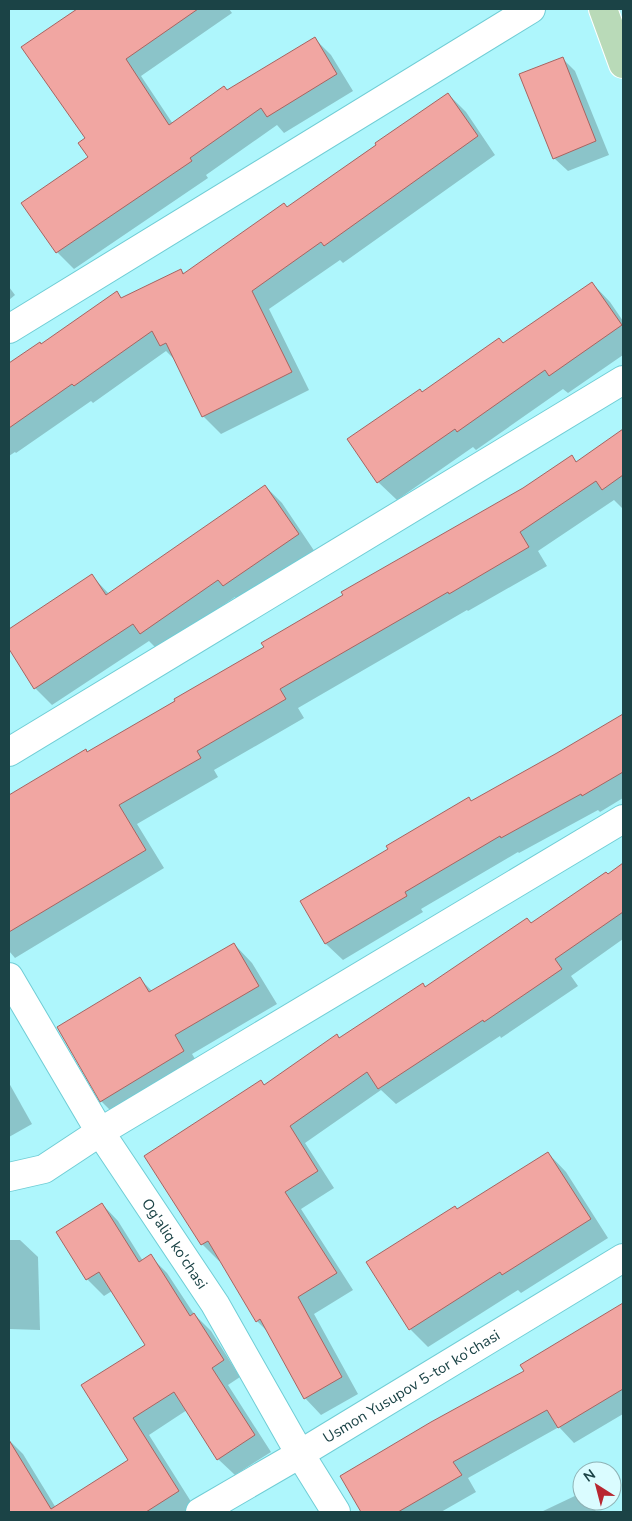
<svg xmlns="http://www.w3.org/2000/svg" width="632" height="1521" font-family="'Nunito Sans',sans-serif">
<rect width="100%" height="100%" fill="#aef6fc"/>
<g fill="#0003">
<path d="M79 9H229L232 13 141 76 173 124 315 39 331 55 353 91 284 133 277 125 206 175 208 178 74 269 57 252 89 157 87 139 23 48Z"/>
<path d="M562 58 575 71 609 155 568 171 554 158Z"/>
<path d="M448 94 466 112 495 155 343 263 340 260 269 309 309 390 221 434 203 416 176 361 166 351 93 403 91 401 16 453 15 452 9 456V365L40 343 41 345 116 293 122 299 181 270 185 274 287 208Z"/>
<path d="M592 283 610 302 623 321V355L568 393 563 389 476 450 473 447 397 500 378 482 422 393 504 344Z"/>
<path d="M9 287 15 295 9 300Z"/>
<path d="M623 431V507L622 508 614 500 538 551 547 566 468 611 467 610 298 708 304 718 214 770 218 777 137 824 164 868 15 958 9 951V797L86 751 88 753 265 647 524 489 572 457 578 463Z"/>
<path d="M265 486 282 503 315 552 241 603 235 597 158 650 149 641 52 705 35 688 9 647V631L92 576 109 594Z"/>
<path d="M623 715V798L600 812 598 810 519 853 518 852 421 909 423 912 343 960 326 944 302 902Z"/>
<path d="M623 865V939L571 976 578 986 501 1038 500 1036 396 1104 381 1090 305 1143 334 1188 301 1209 353 1290 314 1314 358 1394 321 1415 305 1398 269 1333 257 1321 220 1260 219 1261 202 1244 146 1156 532 924Z"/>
<path d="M234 944 252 963 277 1004 192 1054 202 1070 120 1120 101 1101 58 1028 140 979 153 992Z"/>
<path d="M9 1083 32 1124 9 1137Z"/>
<path d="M548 1153 566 1172 608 1238 521 1293 518 1290 428 1347 410 1329 457 1210Z"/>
<path d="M102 1204 118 1221 143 1261 150 1256 167 1273 194 1314 211 1331 240 1377 228 1385 271 1452 235 1475 218 1459 187 1410 149 1435 195 1508 188 1512H9V1440L23 1454 56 1508 130 1461 83 1386 146 1345 112 1291 104 1296 87 1279 58 1232Z"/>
<path d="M9 1240H20L38 1257 40 1330 9 1329Z"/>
<path d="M623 1304V1414L574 1443 559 1427 468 1478 476 1492 441 1512H363L342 1476 525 1372Z"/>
<path d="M579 1494 582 1497V1501H586L597 1512H541Z"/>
</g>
<g fill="#f1a6a2" stroke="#a86461">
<path d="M77 9H198L126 59 169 125 224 86 227 90 315 37 337 74 267 117 261 108 190 158 192 161 56 253 21 203 88 157 78 143 85 138 21 47Z"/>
<path d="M563 57 596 141 553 159 519 74Z"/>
<path d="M448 93 478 136 324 246 321 242 252 291 292 372 202 417 166 343 160 346 152 331 74 386 72 384 9 428V363L40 342 41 344 117 291 121 298 181 269 183 274 284 203 287 207 376 145 375 143Z"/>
<path d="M592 282 622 325 549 376 545 370 457 432 455 429 377 483 347 439 420 389 422 392 499 338 503 343Z"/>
<path d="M623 429V475L602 490 596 481 520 532 529 547 449 594 448 592 280 689 286 699 197 751 201 758 119 805 146 850 9 932V795L86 749 87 752 175 701 174 699 264 647 261 643 343 595 341 592 523 488 572 455 576 462Z"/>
<path d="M265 485 299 534 223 586 218 580 140 634 133 624 34 689 9 649V629L92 574 106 595Z"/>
<path d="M623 714V772L582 796 581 794 501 838 500 836 405 892 407 896 325 944 300 901 388 849 386 846 469 797 471 801 557 753Z"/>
<path d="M623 863V912L555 959 562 969 484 1022 483 1020 378 1089 367 1072 290 1126 318 1171 285 1192 337 1273 298 1297 342 1377 304 1399 260 1319 256 1322 208 1241 201 1245 144 1156 261 1080 264 1085 337 1034 339 1038 423 983 425 987 527 918 531 923 606 872 608 874Z"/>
<path d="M234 943 259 986 175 1035 184 1051 100 1102 57 1027 140 977 149 992Z"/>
<path d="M548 1152 591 1219 502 1275 500 1272 409 1330 366 1262 455 1206 457 1209Z"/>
<path d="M102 1203 139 1262 151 1254 190 1316 194 1313 224 1360 212 1368 255 1435 217 1460 174 1392 133 1418 179 1491 146 1512H9V1440L51 1509 128 1460 81 1385 145 1345 99 1272 86 1280 56 1232Z"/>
<path d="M623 1303V1389L558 1428 547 1410 453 1462 462 1475 398 1512H361L340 1476 431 1422 524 1371 520 1365Z"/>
</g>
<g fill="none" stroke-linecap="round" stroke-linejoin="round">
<g stroke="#70cdd5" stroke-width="30">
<g id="street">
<path d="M9 329 531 9"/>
<path d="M9 752 623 380"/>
<path id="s1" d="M9 977 100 1132 215 1304 300 1454 336 1512"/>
<path d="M9 1177 44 1169 100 1132 623 819"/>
<path id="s2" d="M200 1512 300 1454 623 1258"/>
</g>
</g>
<g stroke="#fff" stroke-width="30">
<path id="primary" d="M603 9 623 64"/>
</g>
<use href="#street" stroke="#fff" stroke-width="28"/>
<use href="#primary" stroke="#b9dab8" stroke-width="28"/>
</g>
<g text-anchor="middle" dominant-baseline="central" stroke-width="5" stroke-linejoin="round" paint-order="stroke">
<g font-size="15" fill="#1b4346" stroke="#dafcff">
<text stroke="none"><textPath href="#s1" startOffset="314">Og'aliq ko'chasi</textPath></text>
<text stroke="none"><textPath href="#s2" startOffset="246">Usmon Yusupov 5-tor ko'chasi</textPath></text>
</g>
</g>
<rect width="632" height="1521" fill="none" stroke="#1b4346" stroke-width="20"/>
<g transform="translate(597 1486) rotate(324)"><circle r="24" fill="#dafcff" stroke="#8eb2b5"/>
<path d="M0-4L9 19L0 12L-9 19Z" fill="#b82731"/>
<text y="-8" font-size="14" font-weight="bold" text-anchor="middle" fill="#1b4346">N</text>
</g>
</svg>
